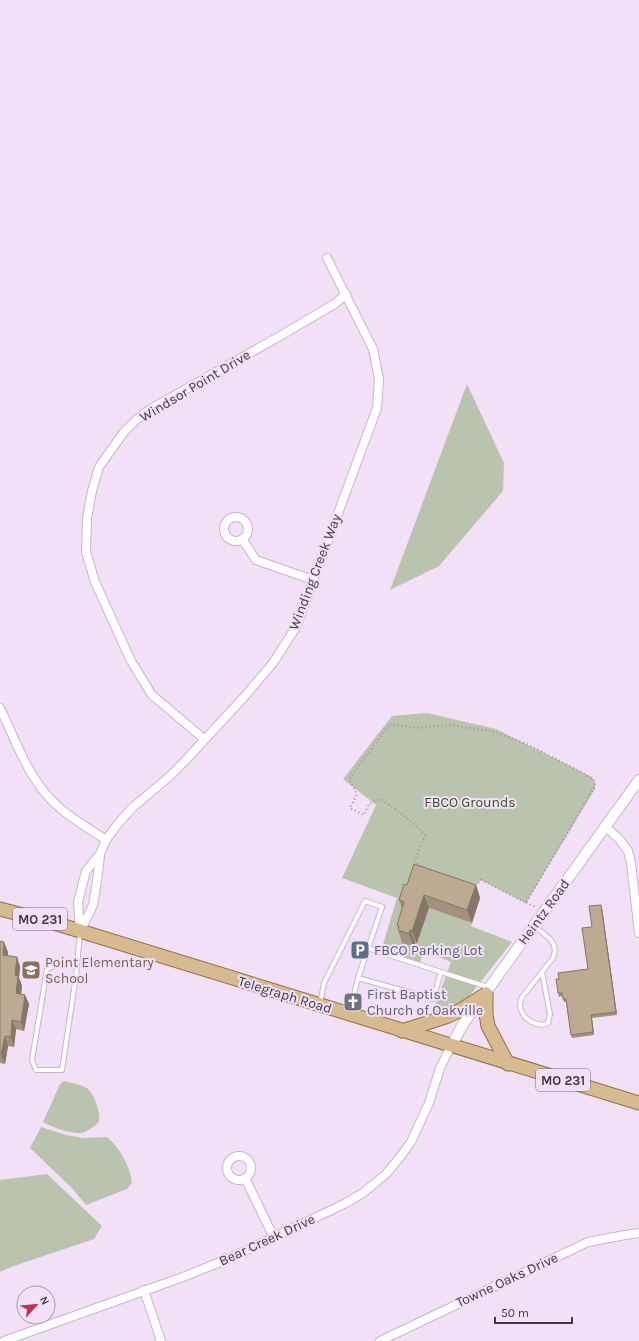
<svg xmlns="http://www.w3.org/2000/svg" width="639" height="1341" font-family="Karla,sans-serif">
<rect width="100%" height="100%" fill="#f2e1f6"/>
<g fill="#bac3ad">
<path d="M467 384 504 463 503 491 439 566 390 590Z"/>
<path d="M427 713 496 729 592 777 595 783V789L526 903 481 880 474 887 431 869 427 880 415 943H417L429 908 472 923 471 926 512 942 467 999 446 1012 432 1014 451 962 424 951 420 963 382 948 397 898 342 878 376 805 343 779 392 716Z"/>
<path d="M64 1081C71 1083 82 1084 88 1089 94 1094 101 1113 99 1121 97 1125 94 1126 90 1129 86 1131 83 1134 78 1133 68 1133 52 1127 43 1122L60 1084Z"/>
<path d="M41 1127 66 1135 83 1138 107 1137C120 1148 130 1166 132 1183L127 1189 86 1205 71 1187 30 1148Z"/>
<path d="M47 1174 102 1226 94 1239 11 1267 0 1272V1180Z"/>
</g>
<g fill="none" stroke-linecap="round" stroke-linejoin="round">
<g stroke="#c7b6cb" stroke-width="6">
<g id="service">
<path d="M534 926C545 935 560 942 553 958L522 997C520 1002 519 1006 521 1010 524 1020 539 1028 548 1023L550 1014 542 972"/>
<path d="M77 963 64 962 47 969 32 1060 36 1070H62L76 976 80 933"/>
<path d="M441 972 488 987"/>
<path d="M358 978 433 999 441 972 368 948"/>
<path d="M320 1004 324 983 365 901 382 907 358 978 350 1012"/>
</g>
</g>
<g stroke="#c7b6cb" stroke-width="10">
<g id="minor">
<circle cx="236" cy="529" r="12"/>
<path d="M242 539 256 560 313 580"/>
<path d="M0 708C17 743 30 784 61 809 75 821 92 830 106 840"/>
<path d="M204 739 152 695 131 661 95 582 86 552 87 518 92 491 99 467 124 432 136 420 149 410 280 336 336 303 346 294"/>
<path d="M605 826 619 839 628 851 631 863 639 933"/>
<path d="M81 930 93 905 98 874 100 855"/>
<path d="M80 931 78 902 86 871 100 854 106 840 117 825 132 808 170 776 184 762 245 696 273 663 296 627 377 408 379 379 373 349 327 258"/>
<circle cx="239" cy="1168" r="12"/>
<path d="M245 1178 274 1238"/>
<path d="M144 1290 161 1341"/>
<path d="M4 1341 183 1277 230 1258 344 1204 363 1193 386 1174 400 1157 411 1142 429 1103 440 1068 451 1046"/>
<path d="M380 1341 588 1242 625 1235 639 1233"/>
</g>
</g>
<g stroke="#c7b6cb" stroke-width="12">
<path id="tertiary" d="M451 1046 463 1024 639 780"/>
</g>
<g stroke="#917045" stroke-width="15">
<g id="primary">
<path d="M0 909 54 923 639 1103"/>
<path d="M486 994V1014L488 1026 508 1064"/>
<path d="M402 1031 448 1016 459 1011 486 994"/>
</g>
</g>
<g stroke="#9d92a1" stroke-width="2" stroke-dasharray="1 3" stroke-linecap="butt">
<path d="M390 724 416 728 450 725 496 732 529 745 583 773 594 780 595 786 526 903 481 880 474 887 423 867 414 862 425 835C411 821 396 808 379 799L369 804 364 815 350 808 357 794 349 779Z"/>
<path d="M526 903 536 907"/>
</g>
<use href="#service" stroke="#fff" stroke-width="4"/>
<use href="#minor" stroke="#fff" stroke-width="8"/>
<use href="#tertiary" stroke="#fff" stroke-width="10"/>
<use href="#primary" stroke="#d7bb90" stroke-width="13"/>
</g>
<g fill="#a3917e">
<path d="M407 885H476L480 898 472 923 429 908 417 943H415L413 946 402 943 398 930V928L397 925 402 909 399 900Z"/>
<path d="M602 908 617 1015 592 1018 594 1035 572 1038 571 1035 566 1002H564L562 996 559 997 558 993 559 979 588 969Z"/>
<path d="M0 941 8 952V955L20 966 19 978 22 986 21 994 25 995 29 1004 24 1031 16 1029 14 1047 8 1046 5 1064 0 1063Z"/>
</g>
<g fill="#857666">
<path d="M476 885 480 898 472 923 467 910Z"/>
<path d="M424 895 429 908 417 943 412 931Z"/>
<path d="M601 905 602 908 617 1015 616 1012Z"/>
<path d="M410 930 415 943 413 946 409 934Z"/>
<path d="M4 942 8 952 6 964 3 955Z"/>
<path d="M17 957 20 966 19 978 22 986 20 1003 16 993 15 975Z"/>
<path d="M25 995 29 1004 24 1031 21 1022Z"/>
<path d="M591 1015 592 1018 594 1035 593 1032Z"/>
<path d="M12 1020 16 1029 14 1047 11 1037Z"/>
<path d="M5 1036 8 1046 5 1064 1 1054Z"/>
</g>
<g fill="#bea992" stroke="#857666">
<path d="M414 864 476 885 467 910 424 895 412 931 410 930 409 934 398 930 399 926 397 925 404 902 399 900 404 884 407 885Z"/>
<path d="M601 905 616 1012 591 1015 593 1032 571 1035 566 999H563L562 993H558L556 979H559L558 973 588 969 582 928 592 927 589 906Z"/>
<path d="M0 941 4 942 3 955 17 957 15 975 18 976 16 993 25 995 21 1022 12 1020 11 1037 5 1036 1 1054H0Z"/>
</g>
<defs>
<g id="parking-square" transform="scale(1)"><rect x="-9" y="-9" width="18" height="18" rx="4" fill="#5c6f8a" stroke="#f2e1f6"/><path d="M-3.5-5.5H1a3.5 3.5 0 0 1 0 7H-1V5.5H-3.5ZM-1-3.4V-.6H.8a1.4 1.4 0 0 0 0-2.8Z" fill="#fff"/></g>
<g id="school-square" transform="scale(1)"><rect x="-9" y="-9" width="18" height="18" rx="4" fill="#8d6e63" stroke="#f2e1f6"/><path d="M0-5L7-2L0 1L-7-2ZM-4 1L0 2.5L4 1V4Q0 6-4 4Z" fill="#fff"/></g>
<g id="church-square" transform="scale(1)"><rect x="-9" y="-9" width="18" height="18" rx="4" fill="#6b7280" stroke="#f2e1f6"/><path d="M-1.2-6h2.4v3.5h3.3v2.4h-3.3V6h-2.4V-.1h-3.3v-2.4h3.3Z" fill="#fff"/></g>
</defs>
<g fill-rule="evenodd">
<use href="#parking-square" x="360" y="950"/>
<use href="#school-square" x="31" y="970"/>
<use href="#church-square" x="353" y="1002"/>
</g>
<g text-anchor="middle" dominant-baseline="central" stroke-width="4" stroke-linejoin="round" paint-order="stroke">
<g fill="#f2e1f6" stroke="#756c78" stroke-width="1">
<rect x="13" y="908" width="54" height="22" rx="3"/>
<rect x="536" y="1069" width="54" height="22" rx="3"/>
</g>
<g font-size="13" font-weight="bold" fill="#403a42">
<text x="40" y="919">MO 231</text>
<text x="563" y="1080">MO 231</text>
</g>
<g font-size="14" fill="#403a42" stroke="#f2e1f6">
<text transform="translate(195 386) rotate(-31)">Windsor Point Drive</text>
<text transform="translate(315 572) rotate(-69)">Winding Creek Way</text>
<text transform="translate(544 912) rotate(-54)">Heintz Road</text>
<text transform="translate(285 995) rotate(17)">Telegraph Road</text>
<text transform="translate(267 1240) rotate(-25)">Bear Creek Drive</text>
<text transform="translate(507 1280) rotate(-25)">Towne Oaks Drive</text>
</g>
<g font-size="14" fill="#415023" stroke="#f2e1f6">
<text x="470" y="802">FBCO Grounds</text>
</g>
<g font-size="14" fill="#4e5e75" stroke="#f2e1f6" text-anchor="start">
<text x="374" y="950">FBCO Parking Lot</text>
</g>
<g font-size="14" fill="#785e54" stroke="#f2e1f6" text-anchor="start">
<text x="45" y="962">Point Elementary<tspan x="45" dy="16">School</tspan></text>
</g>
<g font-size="14" fill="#5b616d" stroke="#f2e1f6" text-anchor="start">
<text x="367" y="994">First Baptist<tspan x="367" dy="16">Church of Oakville</tspan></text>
</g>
</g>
<g transform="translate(36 1305) rotate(63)"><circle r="19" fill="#f2e1f6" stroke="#ab9eae"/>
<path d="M0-3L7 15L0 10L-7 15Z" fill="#c03156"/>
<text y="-6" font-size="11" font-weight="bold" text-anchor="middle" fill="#403a42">N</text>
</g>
<path d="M495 1317v6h77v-6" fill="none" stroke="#403a42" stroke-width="2"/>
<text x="501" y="1317" font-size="12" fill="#403a42" stroke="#f2e1f6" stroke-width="3" paint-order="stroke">50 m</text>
</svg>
